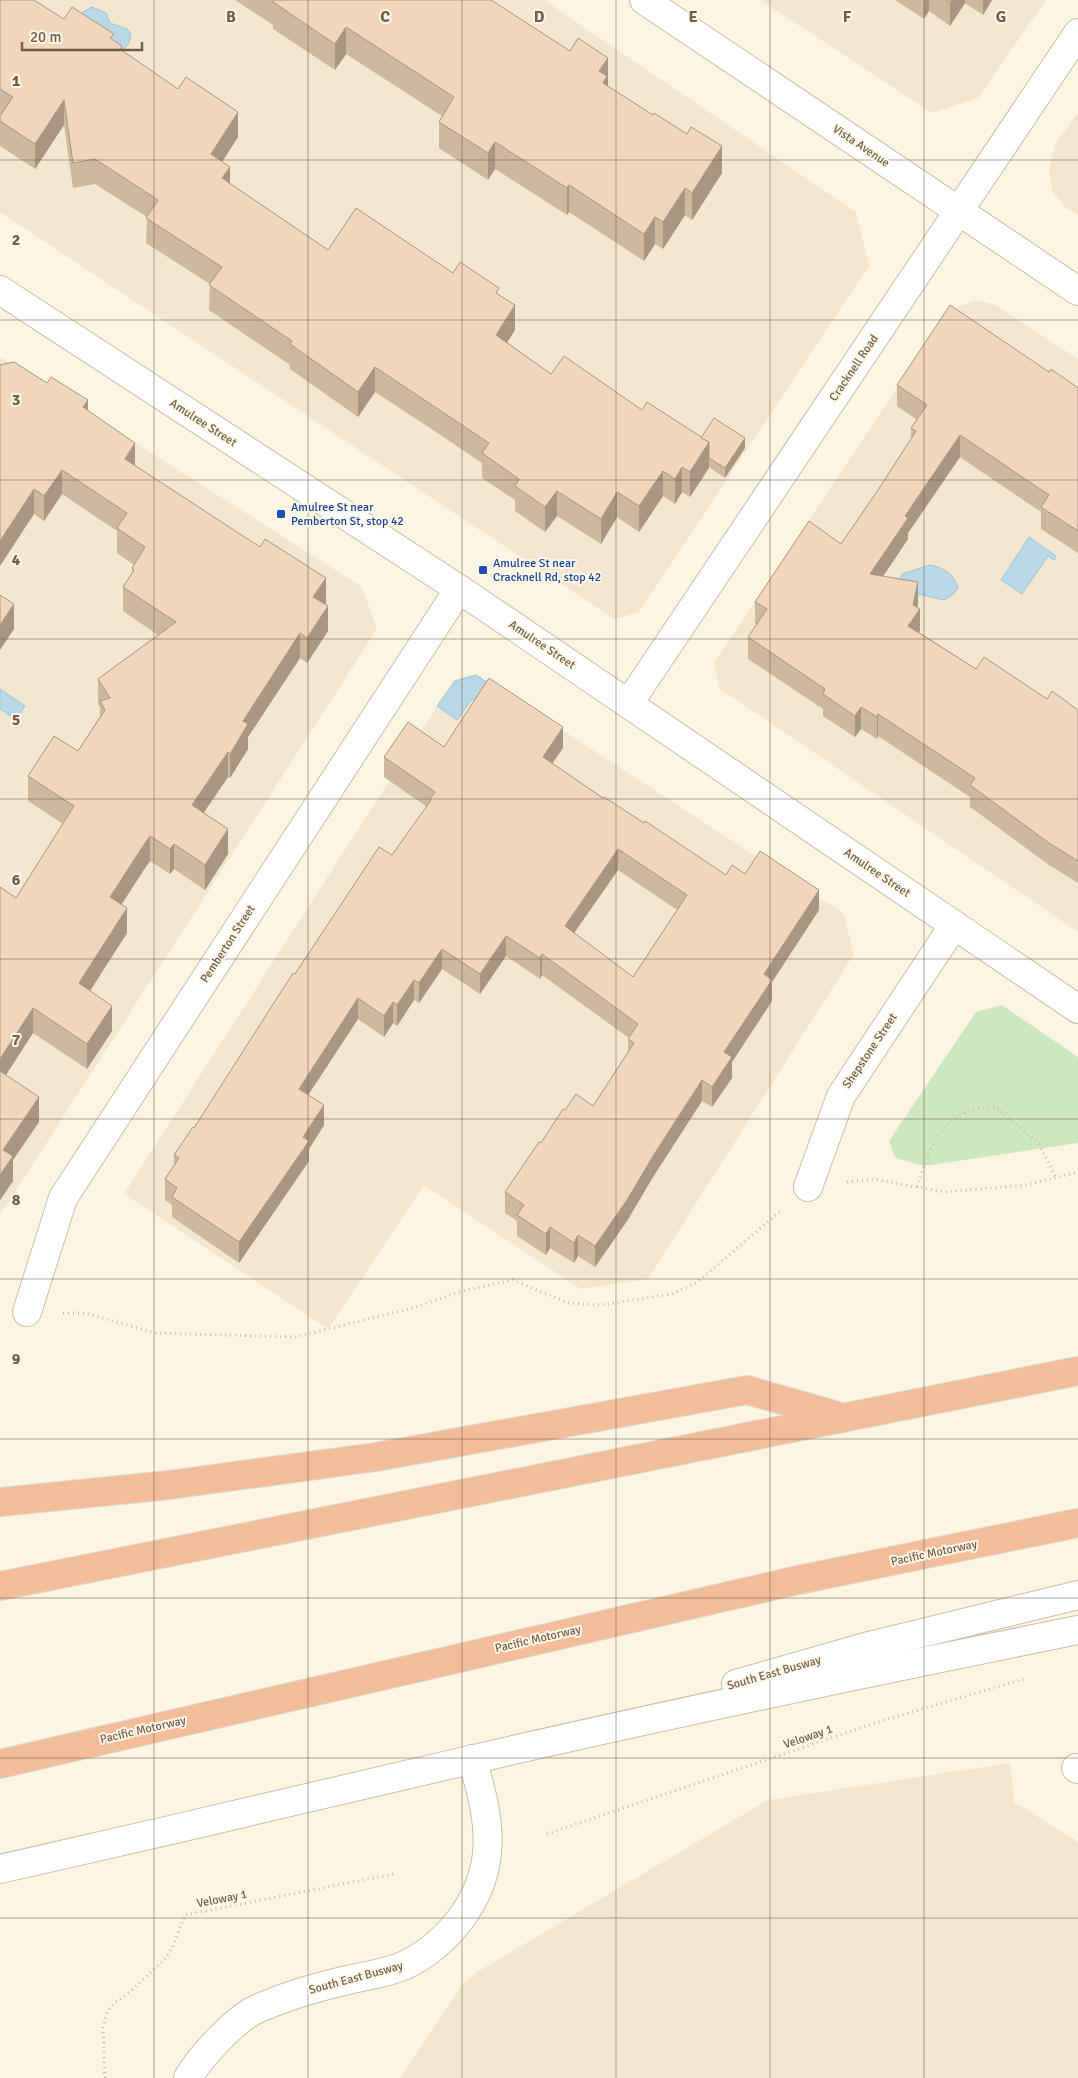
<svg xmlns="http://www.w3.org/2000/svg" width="1078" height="2078" font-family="Signika,sans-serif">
<rect width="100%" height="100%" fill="#fbf5e2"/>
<g fill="#f3e7d1">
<path d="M0 0H544L856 212 869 266 639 612 614 619 0 212Z"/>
<path d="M760 0H1046L978 98 932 113Z"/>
<path d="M1078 112V215L1066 208 1053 192 1049 170 1055 145Z"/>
<path d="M976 300 996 305 1078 359V932L719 688 714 663 944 317 960 306Z"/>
<path d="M2 358 362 587 377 629 0 1215V359Z"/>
<path d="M476 674 843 913 854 954 648 1279 581 1289 424 1185 328 1329 124 1194 454 680Z"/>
<path d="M1010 1763 1014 1802 1078 1842V2078H400L462 1985 477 1972 768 1800Z"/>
</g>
<path fill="#cce8c1" d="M1002 1005 1078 1057V1143L924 1166 895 1158 889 1141 976 1012Z"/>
<g fill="#b7d8e4" stroke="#9ec6d6">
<path d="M92 7 106 13 110 23 127 29 131 34 129 43 122 52 80 19 83 12Z"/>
<path d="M1029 537 1056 556 1054 560 1048 556 1022 594 1001 580Z"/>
<path d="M930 565C944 568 952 572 958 587L954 594 944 600 913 593 898 582 902 574Z"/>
<path d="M476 675 489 684 476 702 472 699 457 720 437 706 455 681Z"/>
<path d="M0 689 25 706 16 720 0 709Z"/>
</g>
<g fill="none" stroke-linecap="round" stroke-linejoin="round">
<g stroke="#ccbda9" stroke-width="30">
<g id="minor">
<path d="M644 0 1078 291"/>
<path d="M0 290 459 589 1078 1009"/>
<path d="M629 703 1078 33"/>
<path d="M808 1187 841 1096 954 925"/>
<path d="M27 1312 63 1198 459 589"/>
<path d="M736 1684 869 1646 1078 1595"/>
<path d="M1076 1768 1078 1769"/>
<path d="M0 1869C157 1834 313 1796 470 1760 672 1713 875 1671 1078 1630"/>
<path d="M188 2078C200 2057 235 2019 257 2009 286 1996 317 1987 348 1980 365 1976 386 1973 403 1966 425 1956 444 1940 459 1921 500 1868 490 1819 472 1759"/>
</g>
</g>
<g stroke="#ddd8d3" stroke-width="30">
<g id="highway">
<path d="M0 1502 169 1485 376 1457 747 1390 841 1417"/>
<path d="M0 1586 1078 1371"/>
<path d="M0 1764 798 1580 1078 1523"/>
</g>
</g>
<g stroke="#d4ba9e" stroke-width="3" stroke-dasharray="1 4" stroke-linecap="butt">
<path d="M847 1182 873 1179 944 1192 1026 1185 1078 1172"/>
<path d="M917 1187C933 1141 940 1112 995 1106L1039 1144 1056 1178"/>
<path d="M63 1313H85L155 1333 295 1337 413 1308 462 1291 513 1280 568 1303 600 1305 672 1294 696 1283 782 1210"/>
<path d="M547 1834 881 1721 1024 1679"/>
<path d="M105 2078 103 2026 107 2013 114 2003 130 1992 166 1958 172 1948 185 1915 394 1874"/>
</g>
<use href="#minor" stroke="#fff" stroke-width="28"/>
<use href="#highway" stroke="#f4bd9a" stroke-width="28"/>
</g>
<g fill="#ceb8a0" fill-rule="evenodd">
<path d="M0 0 64 19 114 40 122 51 238 137 222 162 230 184 328 250 453 273 499 295 515 330 507 342 551 374 642 410 701 438 745 448 725 478 709 467 690 497 682 492 675 504 663 496 639 532 617 517 601 544 557 516 545 532 515 511V500L482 478V463L436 432 375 392 358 417 290 369V365L209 310 210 284 146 243 147 217 95 184 73 188 64 125 35 169 0 146V116L1 115 0 114Z"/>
<path d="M235 0H491L608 85 607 86 722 173 692 220 685 215 663 249 655 244 644 261 569 212 567 215 495 169 488 180 439 148V122L442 116 346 54 335 70 273 29V25Z"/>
<path d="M895 0H992L983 15 965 3 950 26 929 11 924 19Z"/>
<path d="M0 365 88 410 135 465 326 603 325 604 328 631 307 663 300 658 248 737V749L230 778 228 777 203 813 228 854 205 890 174 869 170 874 150 861 145 868 122 904 127 933 90 991 112 1031 87 1069 33 1033 6 1075 39 1122 13 1160V1181L0 1200V887L16 898 63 824 28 801V776L78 751 100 716V708L98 704V679L158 635 123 611V587L132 573V568L134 565 117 553V531L62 494 44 521 34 514Z"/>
<path d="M1049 372 1078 388V553L1041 529V512L960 457 908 533V539L883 576 918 604 917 608 920 631 919 632 976 669 1047 699 1078 710V883L1049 865 970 807V797L878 736 877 739 861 729 855 737 823 716V709L748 659V637L757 625 755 624V602L841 544 878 490 911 439V428L917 420 897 406V385Z"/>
<path d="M444 747 563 748 552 763 603 798 726 875 745 874 819 910 772 982V1001L732 1062V1078L712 1107 702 1101 653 1177 627 1221 595 1267 578 1256 574 1263 550 1248 546 1255 517 1236V1221L505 1213V1192L565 1110 593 1106 628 1052V1039L629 1038 542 975 540 979 506 956 480 994 442 969 419 1003 414 1000 397 1026 393 1023 384 1037 358 1019 308 1095 324 1125 309 1149V1161L239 1263 172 1217V1205L165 1200V1179L174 1166V1155L194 1128 295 974 392 855 427 807 384 777V757ZM618 870 677 910 633 977 574 933Z"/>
</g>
<g fill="#a89682">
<path d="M924 0H929V11L924 19Z"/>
<path d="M952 0H965V3L950 26V3Z"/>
<path d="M983 0H992L983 15Z"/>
<path d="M346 27V54L335 70V44Z"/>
<path d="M608 58V85L607 86V103L599 71Z"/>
<path d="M64 100V125L35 169V144Z"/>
<path d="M238 112V137L211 179V154Z"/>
<path d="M495 142V169L488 180V153Z"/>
<path d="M722 146V173L692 220V193Z"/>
<path d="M230 167V192L222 178Z"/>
<path d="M569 185V212L567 215V188Z"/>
<path d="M685 188V215L663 249V222Z"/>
<path d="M655 217V244L644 261V234Z"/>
<path d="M515 305V330L496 360V335Z"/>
<path d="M375 367V392L358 417V392Z"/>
<path d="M88 400V425L83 407Z"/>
<path d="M960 435V457L908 533V539L870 596V574L905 516Z"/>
<path d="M745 438V448L725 478V468Z"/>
<path d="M709 442V468L690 497V472Z"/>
<path d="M135 443V468L125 459Z"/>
<path d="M682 467V492L675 504V479Z"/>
<path d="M62 470V494L44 521V496Z"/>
<path d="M663 471V496L639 532V506Z"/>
<path d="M34 489V514L0 566V541Z"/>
<path d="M557 491V516L545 532V507Z"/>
<path d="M617 492V517L601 544V519Z"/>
<path d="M326 578V603L313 622V597Z"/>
<path d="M918 582V604L915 615 920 609V631L908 648V626Z"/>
<path d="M14 604V629L0 650V625Z"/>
<path d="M328 606V631L307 663V638Z"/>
<path d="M300 633V658L248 737V749L230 778V754L243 721Z"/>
<path d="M861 707V729L855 737V716Z"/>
<path d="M878 714V736L877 739V717Z"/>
<path d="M563 727V748L543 777V757Z"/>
<path d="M228 752V777L192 830V805Z"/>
<path d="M228 829V854L205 890V865Z"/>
<path d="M150 836V861L145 868 110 922V897L145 843Z"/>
<path d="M174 844V869L170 874V849Z"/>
<path d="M618 849V870L565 946V926Z"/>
<path d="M819 890V910L772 982V1001L732 1062V1078L712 1107V1087L724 1052 764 974Z"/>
<path d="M127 908V933L79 1008V983Z"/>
<path d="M506 936V956L480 994V974Z"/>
<path d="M442 949V969L419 1003V983Z"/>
<path d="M542 954V975L540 979V958Z"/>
<path d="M414 980V1000L397 1026V1005Z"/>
<path d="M358 998V1019L299 1109V1089Z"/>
<path d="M393 1002V1023L384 1037V1016Z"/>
<path d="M112 1006V1031L87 1069V1044Z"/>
<path d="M33 1008V1033L0 1084V1059Z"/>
<path d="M702 1080V1101L653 1177 627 1221 595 1267V1246L653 1156Z"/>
<path d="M39 1097V1122L13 1160V1181L0 1200V1175L3 1150Z"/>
<path d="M324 1105V1125L309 1149V1161L239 1263V1242L303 1137Z"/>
<path d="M550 1227V1248L546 1255V1234Z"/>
<path d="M578 1235V1256L574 1263V1243Z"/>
</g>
<g fill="#f0d6ba" stroke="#a89682" fill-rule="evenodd">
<path d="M0 0H34L64 19 72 7 114 34 110 38 122 46 120 49 178 89 186 77 238 112 211 154 230 167 222 178 328 250 356 208 453 273 460 262 499 288 496 293 515 305 496 335 551 374 564 356 642 410 647 402 709 442 690 472 682 467 675 479 663 471 639 506 617 492 601 519 557 491 545 507 515 486 519 479 482 453 489 443 375 367 358 392 290 344 292 341 209 285 222 267 146 218 158 200 95 159 73 163 64 100 35 144 0 121V116L13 97 0 89Z"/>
<path d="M274 0H491L570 51 578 38 608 58 599 71 607 76 603 83 653 115 654 113 687 134 691 127 722 146 692 193 685 188 663 222 655 217 644 234 569 185 567 188 495 142 488 153 439 122 454 97 346 27 335 44 273 2Z"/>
<path d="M946 0H952L950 3Z"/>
<path d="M950 305 1049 372 1051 369 1078 388V531L1041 507 1049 495 960 435 905 516 908 518 870 574 918 582 913 605 920 609 908 626 976 669 984 657 1047 699 1052 691 1078 710V861L1049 843 970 785 975 778 878 714 877 717 861 707 855 716 823 694 825 689 748 637 767 609 755 602 809 521 841 544 878 490 916 431 911 428 927 405 897 385Z"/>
<path d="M14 362 47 383 51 377 88 400 83 407 135 443 125 459 260 547 265 539 326 578 313 597 328 606 307 638 300 633 243 721 248 724 230 754 228 752 192 805 228 829 205 865 174 844 170 849 150 836 145 843 110 897 127 908 79 983 112 1006 87 1044 33 1008 0 1059V887L16 898 74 806 28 776 54 736 78 751 105 710 100 701 110 698 98 679 176 622 123 587 134 570 132 568 145 547 117 528 127 513 62 470 44 496 34 489 0 541V365Z"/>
<path d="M714 418 745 438 725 468 709 458V442L701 438Z"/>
<path d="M0 595 14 604 0 625Z"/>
<path d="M489 678 563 727 543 757 603 798 604 797 644 823 645 821 726 875 732 865 745 874 760 851 819 890 764 974 772 980 724 1052 732 1057 712 1087 702 1080 653 1156 627 1200 595 1246 578 1235 574 1243 550 1227 546 1234 517 1215 524 1205 505 1192 539 1142 541 1143 563 1109 565 1110 576 1094 593 1106 634 1043 628 1039 638 1024 542 954 540 958 506 936 480 974 442 949 419 983 414 980 397 1005 393 1002 384 1016 358 998 299 1089 324 1105 303 1137 309 1141 239 1242 172 1197 177 1188 165 1179 179 1158 174 1155 193 1127 194 1128 293 973 295 974 379 847 392 855 431 800 430 799 435 792 384 757 408 722 444 747ZM618 849 687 895 633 977 565 926Z"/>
<path d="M0 1071 39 1097 3 1150 13 1156 0 1175Z"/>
</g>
<path fill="none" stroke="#725d49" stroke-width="1" stroke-opacity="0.55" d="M154 0V2078M308 0V2078M462 0V2078M616 0V2078M770 0V2078M924 0V2078M0 160H1078M0 320H1078M0 480H1078M0 639H1078M0 799H1078M0 959H1078M0 1119H1078M0 1279H1078M0 1439H1078M0 1598H1078M0 1758H1078M0 1918H1078"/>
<g fill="#1a4fb4" stroke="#fff8e8" stroke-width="2">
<rect x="276" y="509" width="10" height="10" rx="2.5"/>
<rect x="478" y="565" width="10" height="10" rx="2.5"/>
</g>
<g text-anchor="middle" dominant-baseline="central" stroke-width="4" stroke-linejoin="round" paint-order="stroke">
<g font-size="12" fill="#725d49" stroke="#fff8e8">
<text transform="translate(861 146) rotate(34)">Vista Avenue</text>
<text transform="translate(854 368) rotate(-56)">Cracknell Road</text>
<text transform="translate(203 423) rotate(33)">Amulree Street</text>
<text transform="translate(542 645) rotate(34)">Amulree Street</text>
<text transform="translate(877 873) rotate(34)">Amulree Street</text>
<text transform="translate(228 944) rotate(-57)">Pemberton Street</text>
<text transform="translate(870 1051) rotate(-56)">Shepstone Street</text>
<text transform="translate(934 1553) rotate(-12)">Pacific Motorway</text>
<text transform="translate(538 1639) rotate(-13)">Pacific Motorway</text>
<text transform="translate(774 1673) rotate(-16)">South East Busway</text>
<text transform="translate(143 1730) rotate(-13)">Pacific Motorway</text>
<text transform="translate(808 1737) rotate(-19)">Veloway 1</text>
<text transform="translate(222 1899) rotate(-11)">Veloway 1</text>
<text transform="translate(356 1978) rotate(-15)">South East Busway</text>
</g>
<g font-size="12" fill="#164399" stroke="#fff8e8" text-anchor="start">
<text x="291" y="507">Amulree St near<tspan x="291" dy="14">Pemberton St, stop 42</tspan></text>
<text x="493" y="563">Amulree St near<tspan x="493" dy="14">Cracknell Rd, stop 42</tspan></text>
</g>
</g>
<g font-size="16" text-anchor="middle" font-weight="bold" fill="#725d49" stroke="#fff8e8" stroke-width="4" stroke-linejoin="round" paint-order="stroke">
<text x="231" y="22">B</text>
<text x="385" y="22">C</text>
<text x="539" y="22">D</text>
<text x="693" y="22">E</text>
<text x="847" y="22">F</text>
<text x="1001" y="22">G</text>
<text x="16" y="86">1</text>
<text x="16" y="245">2</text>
<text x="16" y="405">3</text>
<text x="16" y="565">4</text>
<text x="16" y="725">5</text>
<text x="16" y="885">6</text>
<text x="16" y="1045">7</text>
<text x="16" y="1205">8</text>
<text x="16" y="1364">9</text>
</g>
<path d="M22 42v8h120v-8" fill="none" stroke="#725d49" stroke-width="2.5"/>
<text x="30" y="42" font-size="15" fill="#725d49" stroke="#fff8e8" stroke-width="4" paint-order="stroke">20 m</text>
</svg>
